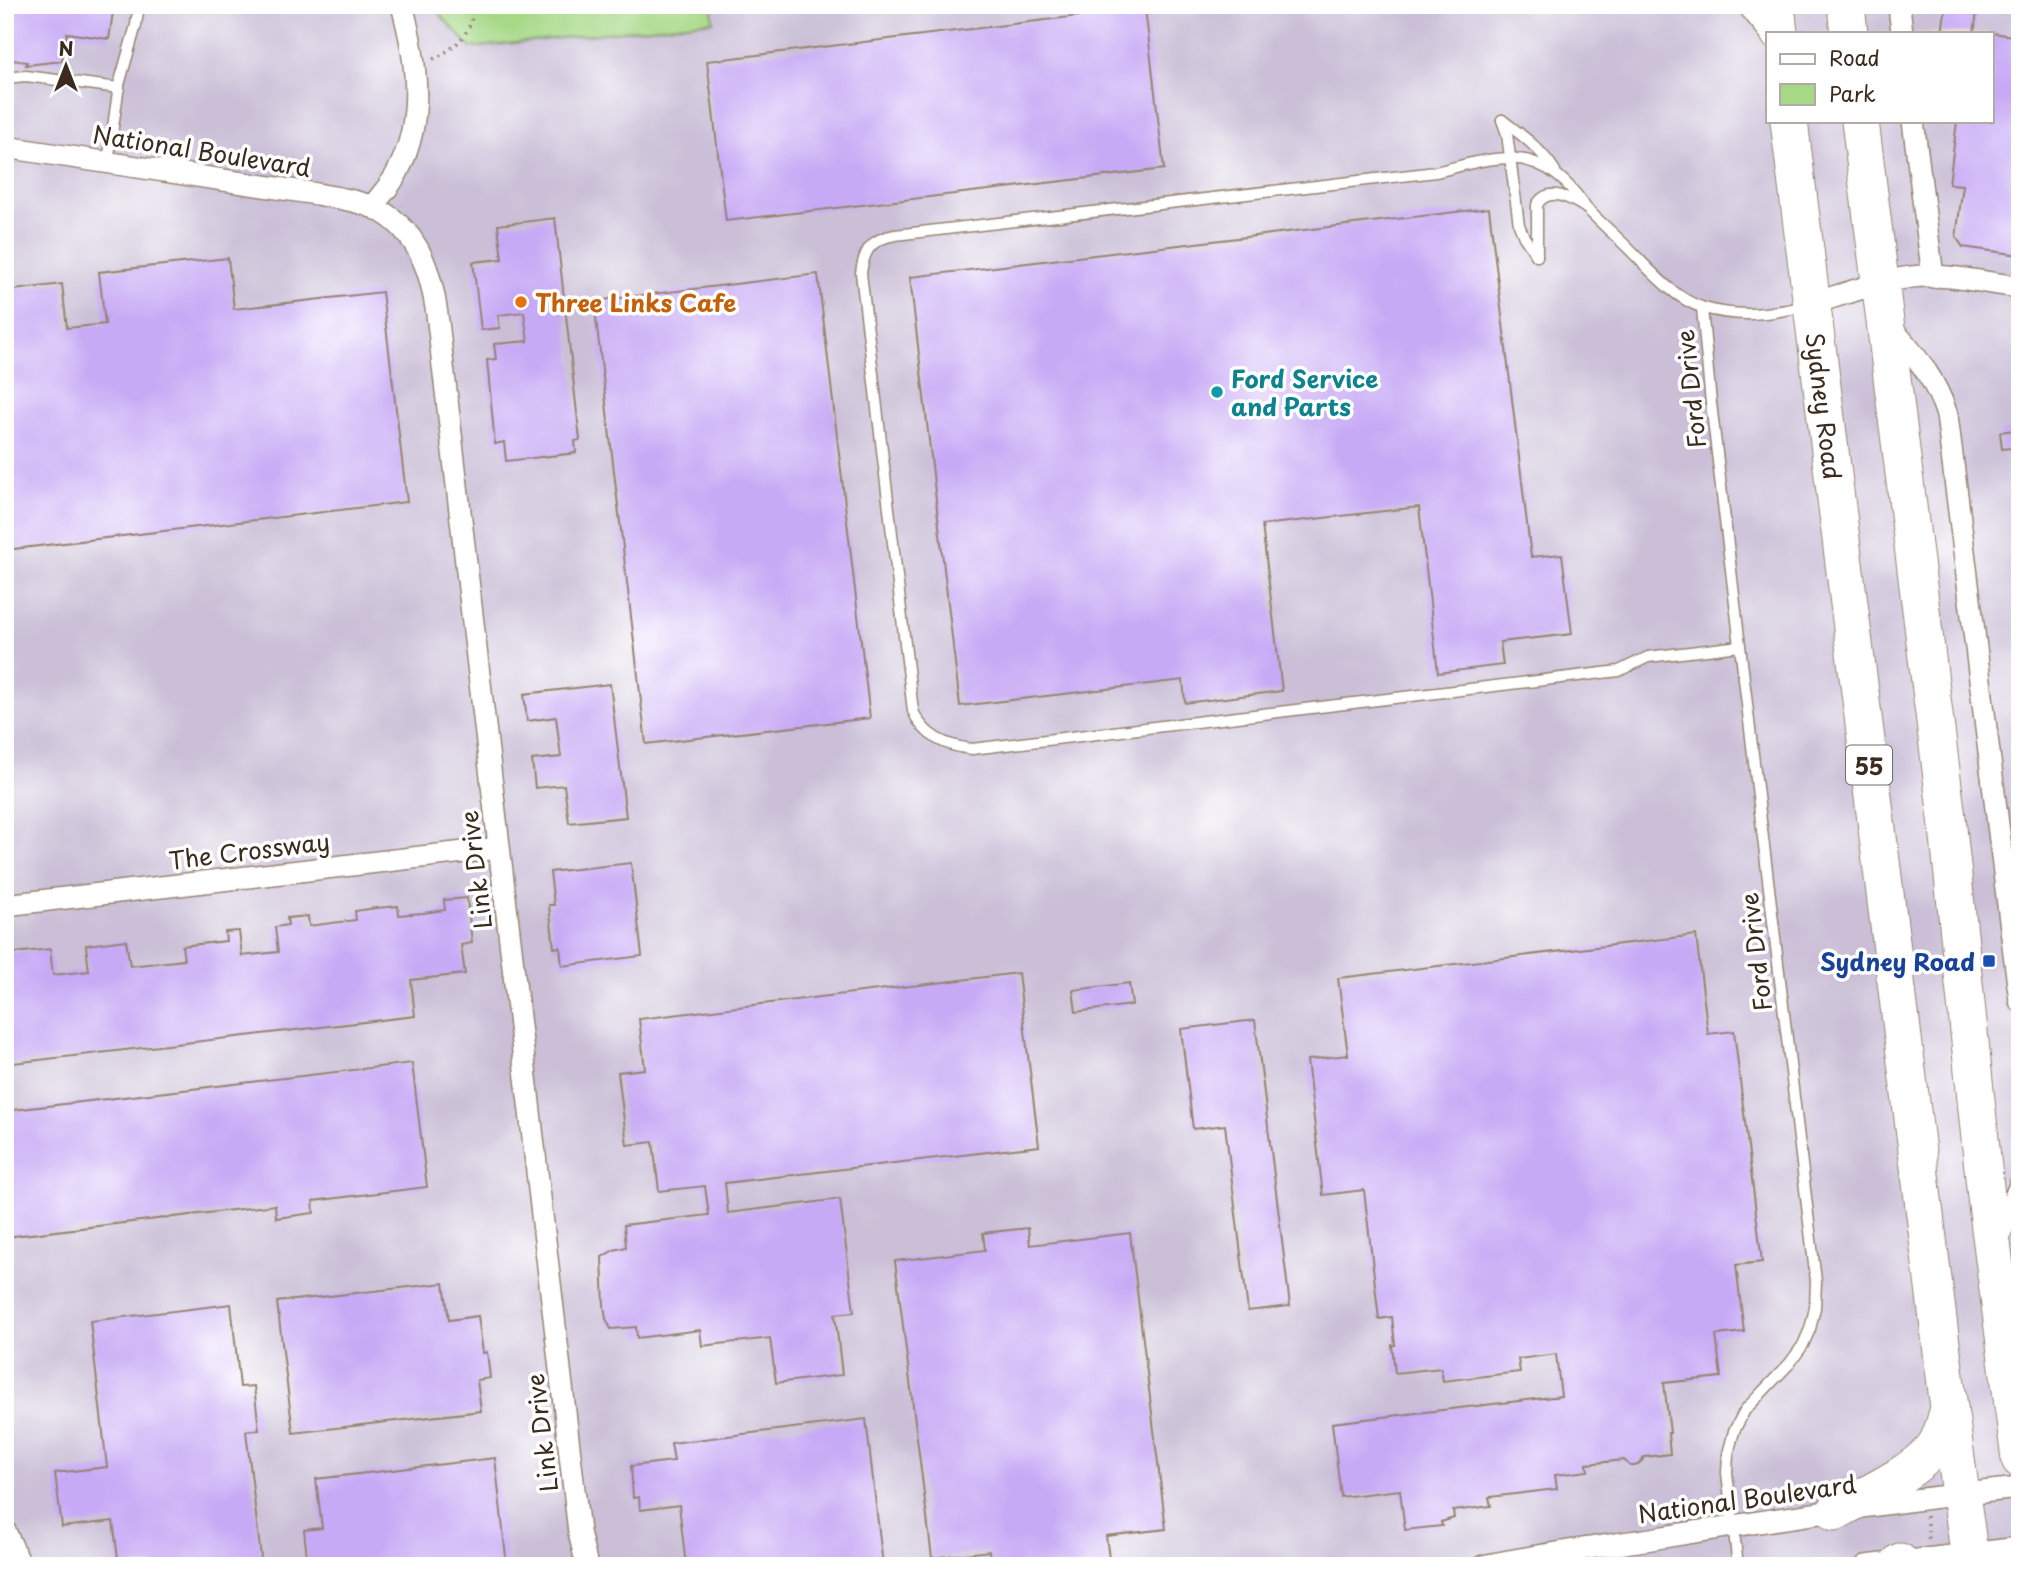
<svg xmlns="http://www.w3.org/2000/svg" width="2025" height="1571" font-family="'Playpen Sans',sans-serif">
<rect width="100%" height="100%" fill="#fff"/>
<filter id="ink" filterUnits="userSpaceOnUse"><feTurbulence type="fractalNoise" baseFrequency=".0143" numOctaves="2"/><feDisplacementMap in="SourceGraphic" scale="14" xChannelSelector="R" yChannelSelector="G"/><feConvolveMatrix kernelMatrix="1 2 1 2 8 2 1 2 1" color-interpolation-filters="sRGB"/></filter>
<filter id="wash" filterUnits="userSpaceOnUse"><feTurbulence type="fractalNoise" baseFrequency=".00686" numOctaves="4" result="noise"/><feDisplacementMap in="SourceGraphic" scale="28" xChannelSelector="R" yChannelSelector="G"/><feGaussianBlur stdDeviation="1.57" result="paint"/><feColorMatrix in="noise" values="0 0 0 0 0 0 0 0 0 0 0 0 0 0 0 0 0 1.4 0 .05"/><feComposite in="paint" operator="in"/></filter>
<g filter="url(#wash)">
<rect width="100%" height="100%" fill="#f1dfc1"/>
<path fill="#cabfd7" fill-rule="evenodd" d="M5 5H2020V1566H5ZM1768 33H1992V121H1768Z"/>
<path fill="#a6d886" stroke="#708152" stroke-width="2" d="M431 5H712L713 21 471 48Z"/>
<g id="blocks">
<g fill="#c7aaf5">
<path d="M5 5H114L109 39 67 33 62 61 26 65 27 62 5 59Z"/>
<path d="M1946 5H1978L1974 33H1942Z"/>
<path d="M1145 8 1164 169 726 221 707 61Z"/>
<path d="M1992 33 2020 37V255L1963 247 1956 237 1963 185 1949 184 1957 121H1992Z"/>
<path d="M1489 208 1531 557 1562 554 1572 634 1500 642 1503 665 1438 673 1419 507 1262 525 1282 691 1185 703 1183 680 960 706 910 277Z"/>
<path d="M555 218 580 440 575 441 576 453 506 461 504 442 495 444 487 360 496 359 494 344 528 341 524 312 498 315 500 328 481 330 473 262 502 259 498 225Z"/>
<path d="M228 258 234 309 382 292 407 502 5 550V291L62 284 67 328 105 324 99 272Z"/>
<path d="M818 274 870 718 646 744 594 301Z"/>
<path d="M2020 429V447L2002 449 2000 432Z"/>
<path d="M610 684 626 817 569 823 564 785 535 788 532 760 561 757 556 717 527 721 524 694Z"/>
<path d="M631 863 642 956 562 966 560 947 554 948 549 905H554L550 872Z"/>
<path d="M467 898 472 943 461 945 465 974 411 980 415 1016 5 1064V954L50 949 53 975 89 971 86 945 126 940 130 966 184 960 182 946 226 941 225 932 239 931 242 956 278 952 275 927 288 925 287 918 308 916 309 926 356 920 355 911 376 908 398 906 399 915 423 913 445 910 444 900Z"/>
<path d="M1696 935 1708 1034 1734 1031 1762 1262 1736 1265 1744 1332 1716 1335 1721 1377 1664 1383 1670 1433H1668L1670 1454 1645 1457 1638 1465 1634 1466H1630L1624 1460 1587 1464 1588 1471 1555 1475 1557 1489 1489 1497 1491 1506 1453 1511 1454 1518 1441 1522 1442 1526 1405 1530 1400 1490 1341 1497 1332 1423 1561 1396 1556 1354 1518 1359 1520 1372 1443 1381 1441 1368 1395 1373 1392 1345H1395L1392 1317 1379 1319 1364 1190 1323 1195 1307 1060 1348 1055 1338 978Z"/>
<path d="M1018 973 1039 1146 725 1183 728 1213 840 1199 854 1312 835 1314 842 1375 776 1383 770 1338 702 1346 700 1330 637 1338 636 1327 611 1329 606 1319 604 1306 602 1257 614 1250 626 1247 624 1225 709 1215 705 1186 659 1191 653 1142 627 1145 618 1072 645 1069 639 1019Z"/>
<path d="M1129 983 1132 1005 1076 1012 1073 990Z"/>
<path d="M1255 1020 1290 1306 1248 1311 1225 1125 1193 1129 1181 1029Z"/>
<path d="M412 1063 427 1187 313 1201 314 1213 276 1218 275 1205 5 1237V1111Z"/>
<path d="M1028 1228 1030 1245 1130 1233 1166 1529 1106 1536 1110 1566H991L989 1551 932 1558 895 1261 985 1250 983 1233Z"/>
<path d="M444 1283 449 1320 478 1316 483 1353 487 1352 490 1378 477 1380 481 1411 293 1433 277 1302Z"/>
<path d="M231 1304 240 1387 254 1386 259 1430 246 1431 262 1566H119L113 1521 62 1527 55 1473 107 1467 90 1321Z"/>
<path d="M866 1419 883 1566H686L679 1505 640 1510 639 1497 633 1498 631 1466 674 1461 671 1443Z"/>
<path d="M495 1458 507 1566H308L304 1530 322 1528 316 1479Z"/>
</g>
</g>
</g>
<g filter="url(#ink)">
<use href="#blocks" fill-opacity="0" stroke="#968470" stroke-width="2"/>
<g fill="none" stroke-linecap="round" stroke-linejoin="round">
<g stroke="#968470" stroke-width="13">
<g id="lane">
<path d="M5 78 26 76 119 88"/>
<path d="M1502 120 1507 134 1519 225 1524 237 1537 256"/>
<path d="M1502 120C1522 135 1542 150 1555 171"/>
<path d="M108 162 119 85 136 25 139 5"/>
<path d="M1586 208C1580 198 1574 191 1565 182 1525 144 1484 160 1436 172L895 235C872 239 864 249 861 273L913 711C924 737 946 746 972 749L1619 671 1648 657 1740 646"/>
<path d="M1537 256V205C1548 185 1572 199 1586 208 1600 222 1615 235 1629 249 1651 271 1674 299 1704 308 1739 318 1771 314 1805 306"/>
<path d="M1702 308 1711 403 1816 1281 1815 1308 1810 1329 1803 1345 1790 1363 1745 1410 1734 1431 1728 1454 1727 1473 1738 1566"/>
</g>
</g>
<g stroke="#968470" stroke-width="24">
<g id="street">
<path d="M1748 5 1771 33"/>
<path d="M1899 5 1902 33"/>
<path d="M1913 121 1933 277"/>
<path d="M5 147 317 194C336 198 357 200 375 208 438 239 436 314 444 374L579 1532 587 1566"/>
<path d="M372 207C381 195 392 184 398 171 425 118 417 61 402 5"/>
<path d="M1811 304C1844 294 1877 282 1911 277 1947 273 1985 283 2020 287"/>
<path d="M1887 323C1914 354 1934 375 1947 415L2020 1001"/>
<path d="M5 905 499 848"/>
<path d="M1997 1241 2020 1185"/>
<path d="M5 1531 21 1566"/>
<path d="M1483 1566C1541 1554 1599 1547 1657 1538 1777 1519 1898 1500 2020 1488"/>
<path d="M1866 1566 2020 1548"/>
</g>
</g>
<g stroke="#968470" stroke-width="39">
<g id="highway">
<path d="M1776 5 1779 33"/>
<path d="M1846 5 1849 33"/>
<path id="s1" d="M1789 121 1949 1408 1971 1566"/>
<path d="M1860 121 1947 818 1986 1197 2020 1459"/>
<path d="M1835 1512C1863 1496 1912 1474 1933 1449 1942 1438 1945 1422 1949 1408"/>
<path d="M1900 1562 1904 1566"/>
</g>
</g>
<g stroke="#968470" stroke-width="3.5" stroke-dasharray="2 5" stroke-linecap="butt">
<path d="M433 59C455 49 474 32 473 5"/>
<path d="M1926 1516 1929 1540"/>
</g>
<use href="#lane" stroke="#fff" stroke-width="10"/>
<use href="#street" stroke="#fff" stroke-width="21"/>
<use href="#highway" stroke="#fff" stroke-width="37"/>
</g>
</g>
<circle fill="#e8710a" stroke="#fff" stroke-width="2.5" cx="521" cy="302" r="7"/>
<circle fill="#0f9aa8" stroke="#fff" stroke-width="2.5" cx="1217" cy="392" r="7"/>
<rect fill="#1a4fb4" stroke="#fff" stroke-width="2.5" x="1982" y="954" width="14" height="14" rx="3.5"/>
<g text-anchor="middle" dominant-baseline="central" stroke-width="7" stroke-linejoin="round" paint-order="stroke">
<rect fill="#fff" stroke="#766a62" stroke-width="2" x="1846" y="745.5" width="46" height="39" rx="5"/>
<g font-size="23" font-weight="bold" fill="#3b2a1e">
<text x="1869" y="765">55</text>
</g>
<g font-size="24" fill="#3b2a1e" stroke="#fff">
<text transform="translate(202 150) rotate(9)">National Boulevard</text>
<text transform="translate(1690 389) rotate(-96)">Ford Drive</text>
<text stroke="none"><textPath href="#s1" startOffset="287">Sydney Road</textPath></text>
<text transform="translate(249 850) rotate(-7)">The Crossway</text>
<text transform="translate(475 870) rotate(-97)">Link Drive</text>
<text transform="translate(1755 952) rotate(-97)">Ford Drive</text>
<text transform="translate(541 1433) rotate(-97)">Link Drive</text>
<text transform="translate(1747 1498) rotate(-8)">National Boulevard</text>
</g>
<g font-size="24" font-weight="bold" fill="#c56008" stroke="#fff" text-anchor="start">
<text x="535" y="302">Three Links Cafe</text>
</g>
<g font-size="24" font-weight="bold" fill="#0d838f" stroke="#fff" text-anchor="start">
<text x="1231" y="378">Ford Service<tspan x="1231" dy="28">and Parts</tspan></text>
</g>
<g font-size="24" font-weight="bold" fill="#164399" stroke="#fff" text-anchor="end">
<text x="1975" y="961">Sydney Road</text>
</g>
</g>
<rect width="2025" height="1571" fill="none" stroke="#fff" stroke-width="28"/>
<rect x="1766" y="32" width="228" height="91" fill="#ffffff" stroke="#b1aaa5" stroke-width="2"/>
<rect x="1780" y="54" width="35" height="10" fill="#ffffff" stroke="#b1aaa5" stroke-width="2"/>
<text x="1829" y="66" font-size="21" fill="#3b2a1e">Road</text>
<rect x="1780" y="84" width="35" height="21" fill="#a6d886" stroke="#b1aaa5" stroke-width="2"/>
<text x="1829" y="102" font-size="21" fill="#3b2a1e">Park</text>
<g transform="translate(66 66)" stroke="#ffffff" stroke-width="5" paint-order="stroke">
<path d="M0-5L12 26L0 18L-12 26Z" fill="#3b2a1e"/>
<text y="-10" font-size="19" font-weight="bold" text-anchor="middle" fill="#3b2a1e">N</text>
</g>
</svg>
